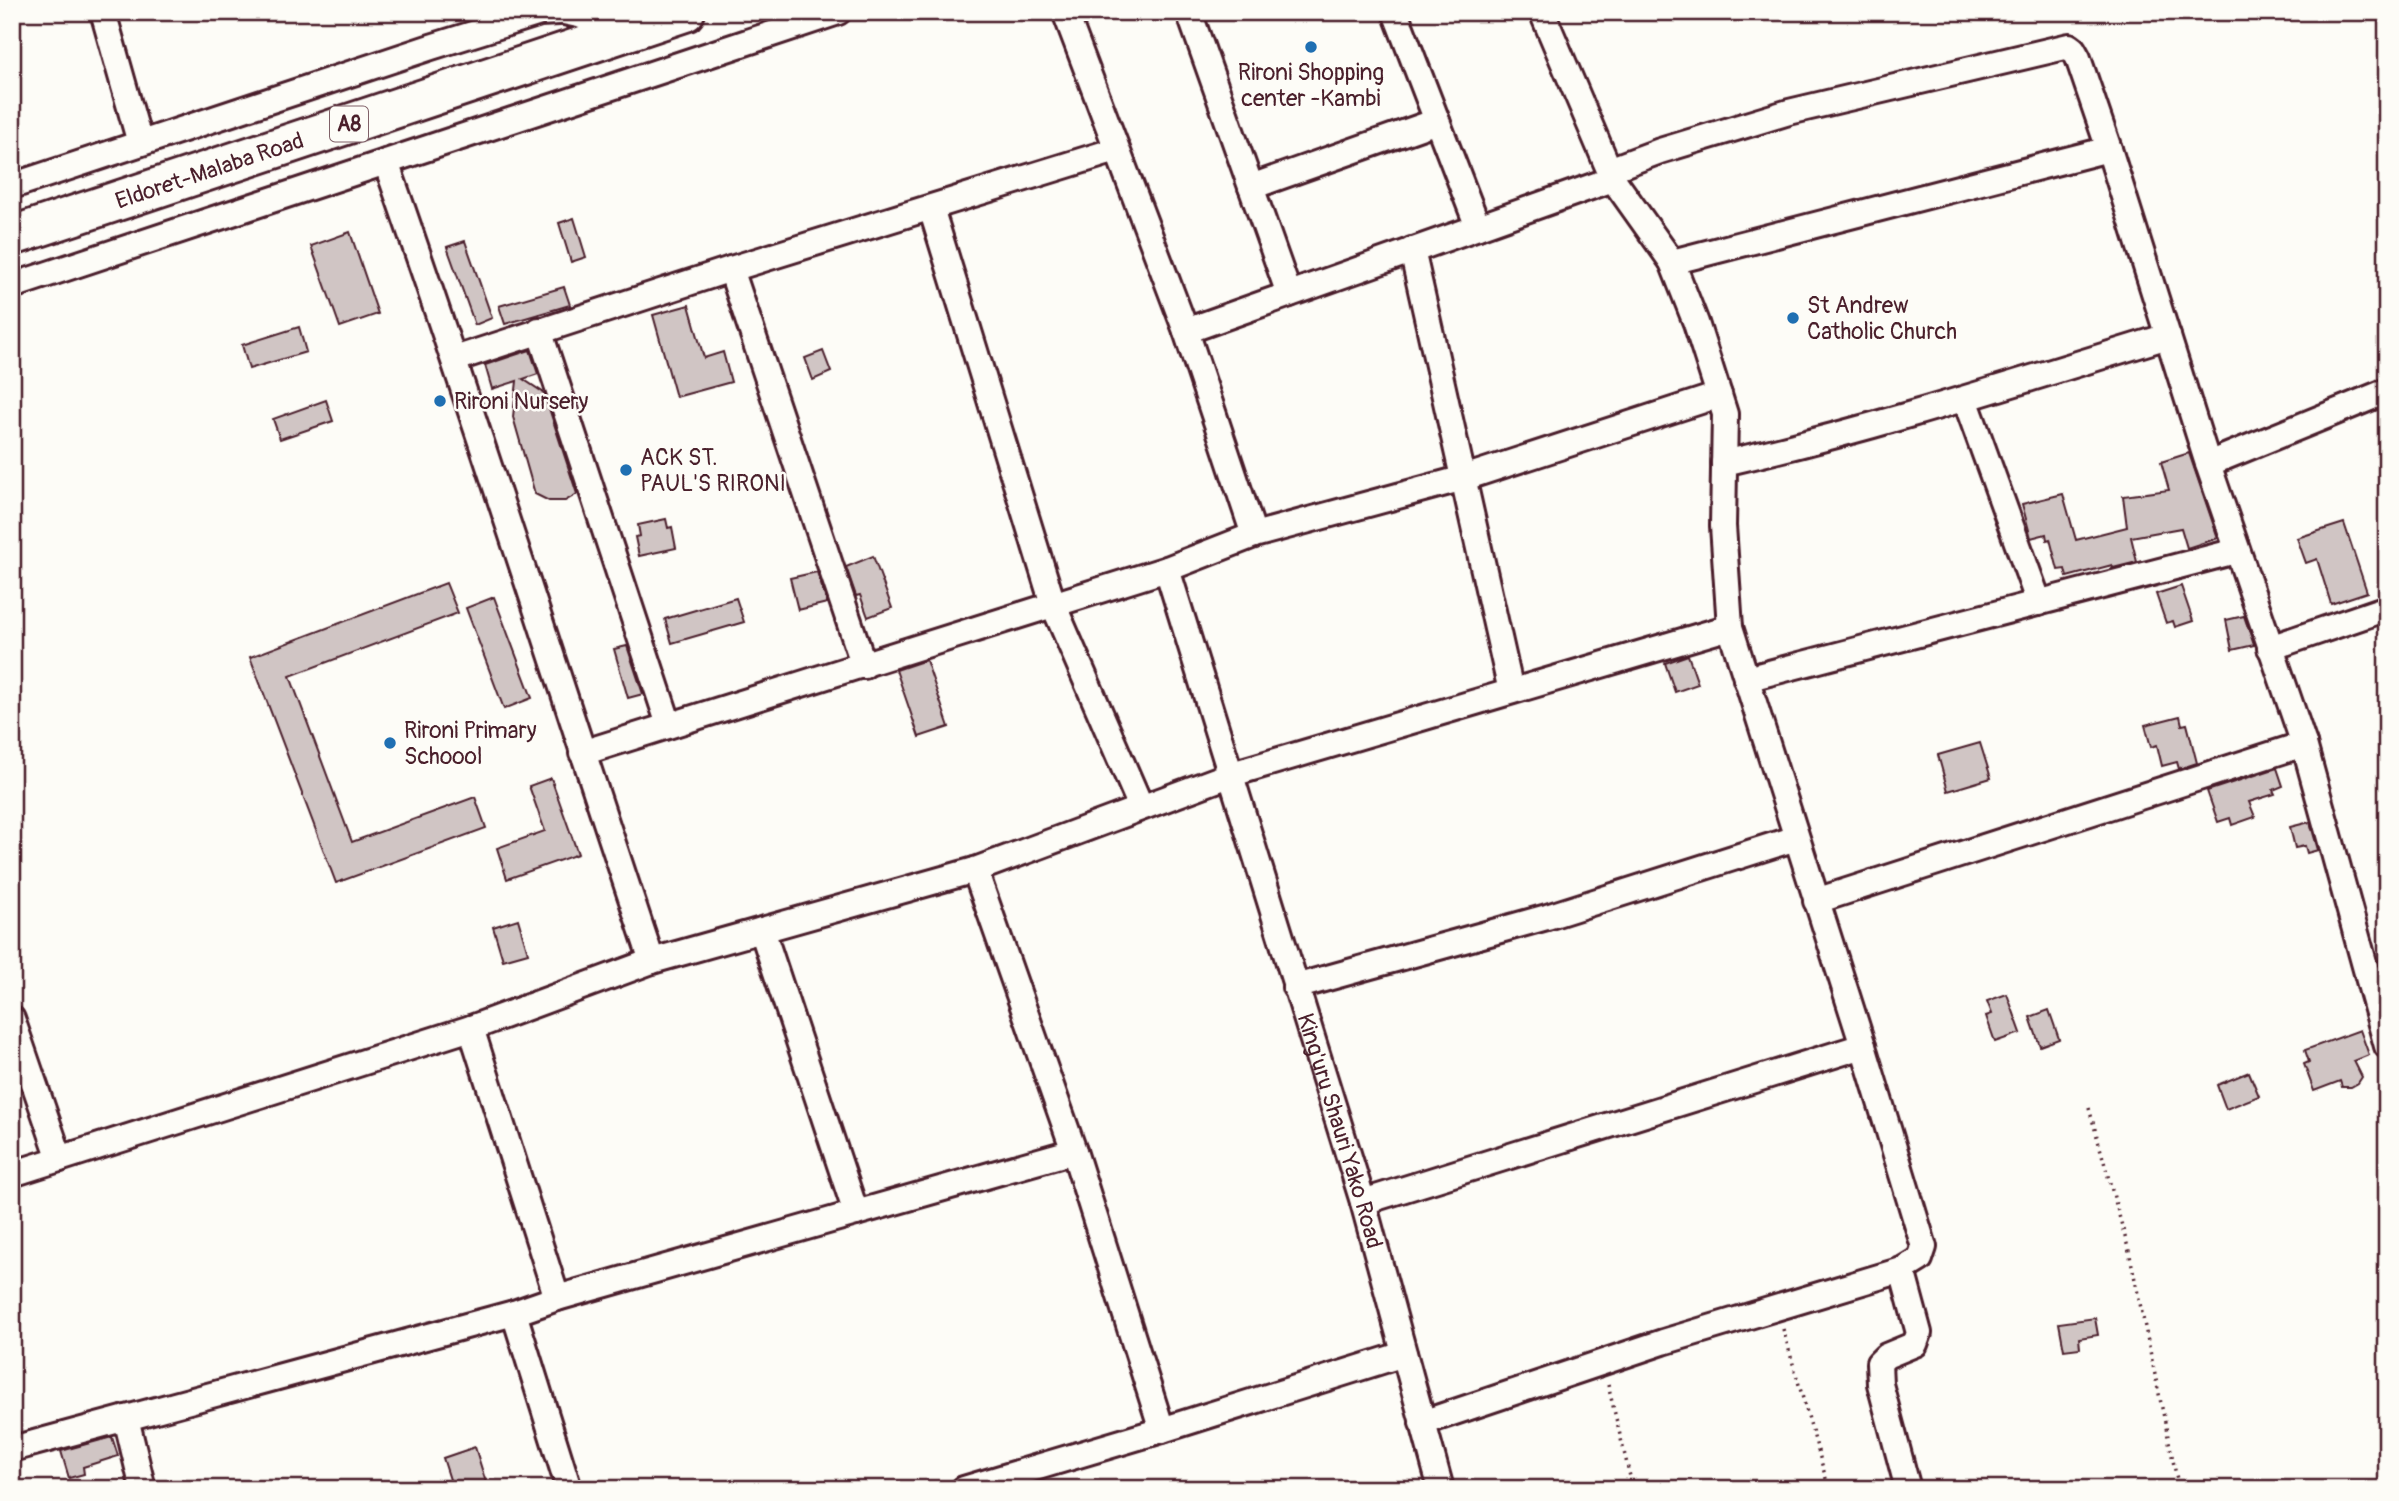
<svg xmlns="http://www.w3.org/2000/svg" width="2399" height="1501" font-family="Pangolin,sans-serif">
<rect width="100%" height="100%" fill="#fdfcf7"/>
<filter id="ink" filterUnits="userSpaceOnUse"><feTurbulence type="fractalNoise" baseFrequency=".0143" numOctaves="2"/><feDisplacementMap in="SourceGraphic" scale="14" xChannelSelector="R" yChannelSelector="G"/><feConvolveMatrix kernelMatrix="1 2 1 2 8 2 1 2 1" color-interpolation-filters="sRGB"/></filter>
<g filter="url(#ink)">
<g fill="#d0c5c4" stroke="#4a1f2b" stroke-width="2">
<path d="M574 218 586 257 571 262 559 223Z"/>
<path d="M350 232 378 314 340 327 311 246Z"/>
<path d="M465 241 492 318 475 325 447 247Z"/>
<path d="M564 287 570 305 505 324 499 306Z"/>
<path d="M689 305 704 358 723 352 731 382 676 397 653 315Z"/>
<path d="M299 327 306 352 249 369 242 345Z"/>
<path d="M530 350 538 374 523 379 544 393 577 494 565 501H549L535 494 513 417 517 381 492 389 485 365Z"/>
<path d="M823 351 831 372 813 380 805 358Z"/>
<path d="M326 400 333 421 280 439 273 419Z"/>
<path d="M2189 453 2218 538 2187 548 2181 528 2131 537 2137 562 2113 568 2112 565 2067 577 2065 569 2058 570 2050 539 2047 540 2046 534 2031 538 2022 504 2063 494 2076 540 2127 527 2123 496 2169 490 2161 462Z"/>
<path d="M666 519 668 528 672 527 676 548 639 556 635 537 640 536 638 525Z"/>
<path d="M2344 523 2367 592 2331 604 2317 559 2306 563 2297 538Z"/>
<path d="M873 556 892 608 868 617 860 595 856 596 846 567Z"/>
<path d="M817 572 827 603 798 610 790 578Z"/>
<path d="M446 583 458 613 290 676 352 842 475 797 486 828 336 883 250 657Z"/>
<path d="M2181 586 2193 621 2175 627 2173 621 2166 623 2156 594Z"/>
<path d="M494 597 532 698 504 709 466 608Z"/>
<path d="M736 598 744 622 672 643 665 619Z"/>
<path d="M2244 616 2254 645 2232 650 2226 620Z"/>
<path d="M627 646 643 694 628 698 614 649Z"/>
<path d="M1688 655 1698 684 1675 692 1665 663Z"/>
<path d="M926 660 949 727 919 737 896 670Z"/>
<path d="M2180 716 2182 725 2187 724 2197 763 2179 769 2177 762 2162 766 2157 745 2151 747 2145 725Z"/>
<path d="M1980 743 1991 778 1948 791 1938 755Z"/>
<path d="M2277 768 2283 786 2273 790 2275 794 2249 802 2255 817 2232 825 2230 818 2218 822 2207 791Z"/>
<path d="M551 778 578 854 507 879 497 848 545 831 529 786Z"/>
<path d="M2310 822 2318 850 2307 853 2305 846 2295 848 2290 827Z"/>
<path d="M518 919 528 953 503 960 493 927Z"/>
<path d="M2007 994 2021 1033 1995 1042 1986 1016 1992 1014 1987 1001Z"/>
<path d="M2049 1010 2059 1039 2040 1046 2030 1017Z"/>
<path d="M2360 1030 2369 1055 2354 1061 2362 1077 2358 1083 2351 1087H2342L2340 1081 2314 1091 2304 1064 2309 1062 2305 1050Z"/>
<path d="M2249 1072 2259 1096 2226 1109 2217 1085Z"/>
<path d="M2095 1318 2098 1335 2079 1338 2080 1348 2064 1350 2059 1323Z"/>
<path d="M112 1437 118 1456 83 1467 84 1474 69 1478 61 1451Z"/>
<path d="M475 1447 488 1489H453L443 1458Z"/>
</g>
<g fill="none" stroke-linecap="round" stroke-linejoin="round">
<g stroke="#4a1f2b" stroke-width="30">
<g id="minor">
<path d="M103 12 140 143"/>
<path d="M564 12 588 17"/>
<path d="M1065 12 1186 331 1254 535"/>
<path d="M1189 12 1289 294"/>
<path d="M1395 12 1478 227"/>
<path d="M386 162C479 427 563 695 652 961"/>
<path d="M1609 170 1660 151 1789 112 2069 46 2073 49 2078 58 2109 149"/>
<path d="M12 186 431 47 540 13 559 12"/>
<path d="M1251 187 1437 121"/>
<path d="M931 208 1053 604 1141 807"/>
<path d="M1412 250 1511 691"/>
<path d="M1672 262 2109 149 2208 464 2304 744 1816 901"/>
<path d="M731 269 864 666"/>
<path d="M12 286 838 12"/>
<path d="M539 330 669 725"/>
<path d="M1186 331 1613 179"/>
<path d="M455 359 731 269 1116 150"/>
<path d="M1965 399 2039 603"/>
<path d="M1724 463C1874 429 2021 381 2168 336"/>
<path d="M2208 464 2387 391"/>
<path id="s1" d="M1167 569 1363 1202 1441 1489"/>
<path d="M2270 648 2387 608"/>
<path d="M1746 679 2236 551"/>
<path d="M2304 744 2387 1046"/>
<path d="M582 753 1167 569 1254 535 1464 478 1719 395"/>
<path d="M975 870 1074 1151 1162 1430"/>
<path d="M762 930 856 1213"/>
<path d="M1295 987 1547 917 1796 838"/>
<path d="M12 1019 60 1159"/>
<path d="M471 1028 557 1298"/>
<path d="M12 1174 471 1028 652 961 975 870 1232 774 1730 627"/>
<path d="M1363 1202 1863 1046"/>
<path d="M1902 1270 1919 1333 1915 1344 1886 1356 1879 1363 1880 1384 1908 1489"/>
<path d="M514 1313 569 1489"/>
<path d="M126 1418 143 1489"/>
<path d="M1422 1423 1663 1342 1902 1270 1920 1259 1924 1247 1863 1046 1730 627 1723 526 1725 414 1719 395 1696 323 1672 262 1613 179 1542 12"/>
<path d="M12 1449 514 1313 557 1298 1074 1151"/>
<path d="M964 1489 1162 1430 1404 1354"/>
</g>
</g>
<g stroke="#4a1f2b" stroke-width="44">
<g id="trunk">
<path id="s2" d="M12 236 685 12"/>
</g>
</g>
<g stroke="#4a1f2b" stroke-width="3.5" stroke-dasharray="2 5" stroke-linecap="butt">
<path d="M2089 1108 2129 1251 2179 1489"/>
<path d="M1783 1329 1829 1489"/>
<path d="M1608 1385 1633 1489"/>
</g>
<use href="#minor" stroke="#fdfcf7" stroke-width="24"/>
<use href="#trunk" stroke="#fdfcf7" stroke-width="38"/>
</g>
</g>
<g fill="#1f6fb2" stroke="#fdfcf7" stroke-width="2.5">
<circle cx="1311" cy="47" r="7"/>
<circle cx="1793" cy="318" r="7"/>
<circle cx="440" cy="401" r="7"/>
<circle cx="626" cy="470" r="7"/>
<circle cx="390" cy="743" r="7"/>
</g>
<g text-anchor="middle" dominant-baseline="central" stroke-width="5" stroke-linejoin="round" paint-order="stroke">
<rect fill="#fdfcf7" stroke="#806168" stroke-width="2" x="330" y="106.5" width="38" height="35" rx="5"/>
<g font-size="21" font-weight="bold" fill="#4a1f2b">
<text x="349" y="124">A8</text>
</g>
<g font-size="23" fill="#4a1f2b" stroke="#fdfcf7" text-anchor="start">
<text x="1311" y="72" text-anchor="middle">Rironi Shopping<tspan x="1311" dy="26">center -Kambi</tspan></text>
<text x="1807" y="305">St Andrew<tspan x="1807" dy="26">Catholic Church</tspan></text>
<text x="454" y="401">Rironi Nursery</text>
<text x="640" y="457">ACK ST.<tspan x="640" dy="26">PAUL'S RIRONI</tspan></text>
<text x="404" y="730">Rironi Primary<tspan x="404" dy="26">Schoool</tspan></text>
</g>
<g font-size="23" fill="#4a1f2b" stroke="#fdfcf7">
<text stroke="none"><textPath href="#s2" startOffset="208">Eldoret-Malaba Road</textPath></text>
<text stroke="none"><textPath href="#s1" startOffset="588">King'uru Shauri Yako Road</textPath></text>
</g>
</g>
<rect width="2399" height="1501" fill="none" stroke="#fdfcf7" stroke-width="42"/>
<rect x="21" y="21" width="2357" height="1459" fill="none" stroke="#4a1f2b" stroke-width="2.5" filter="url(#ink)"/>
</svg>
